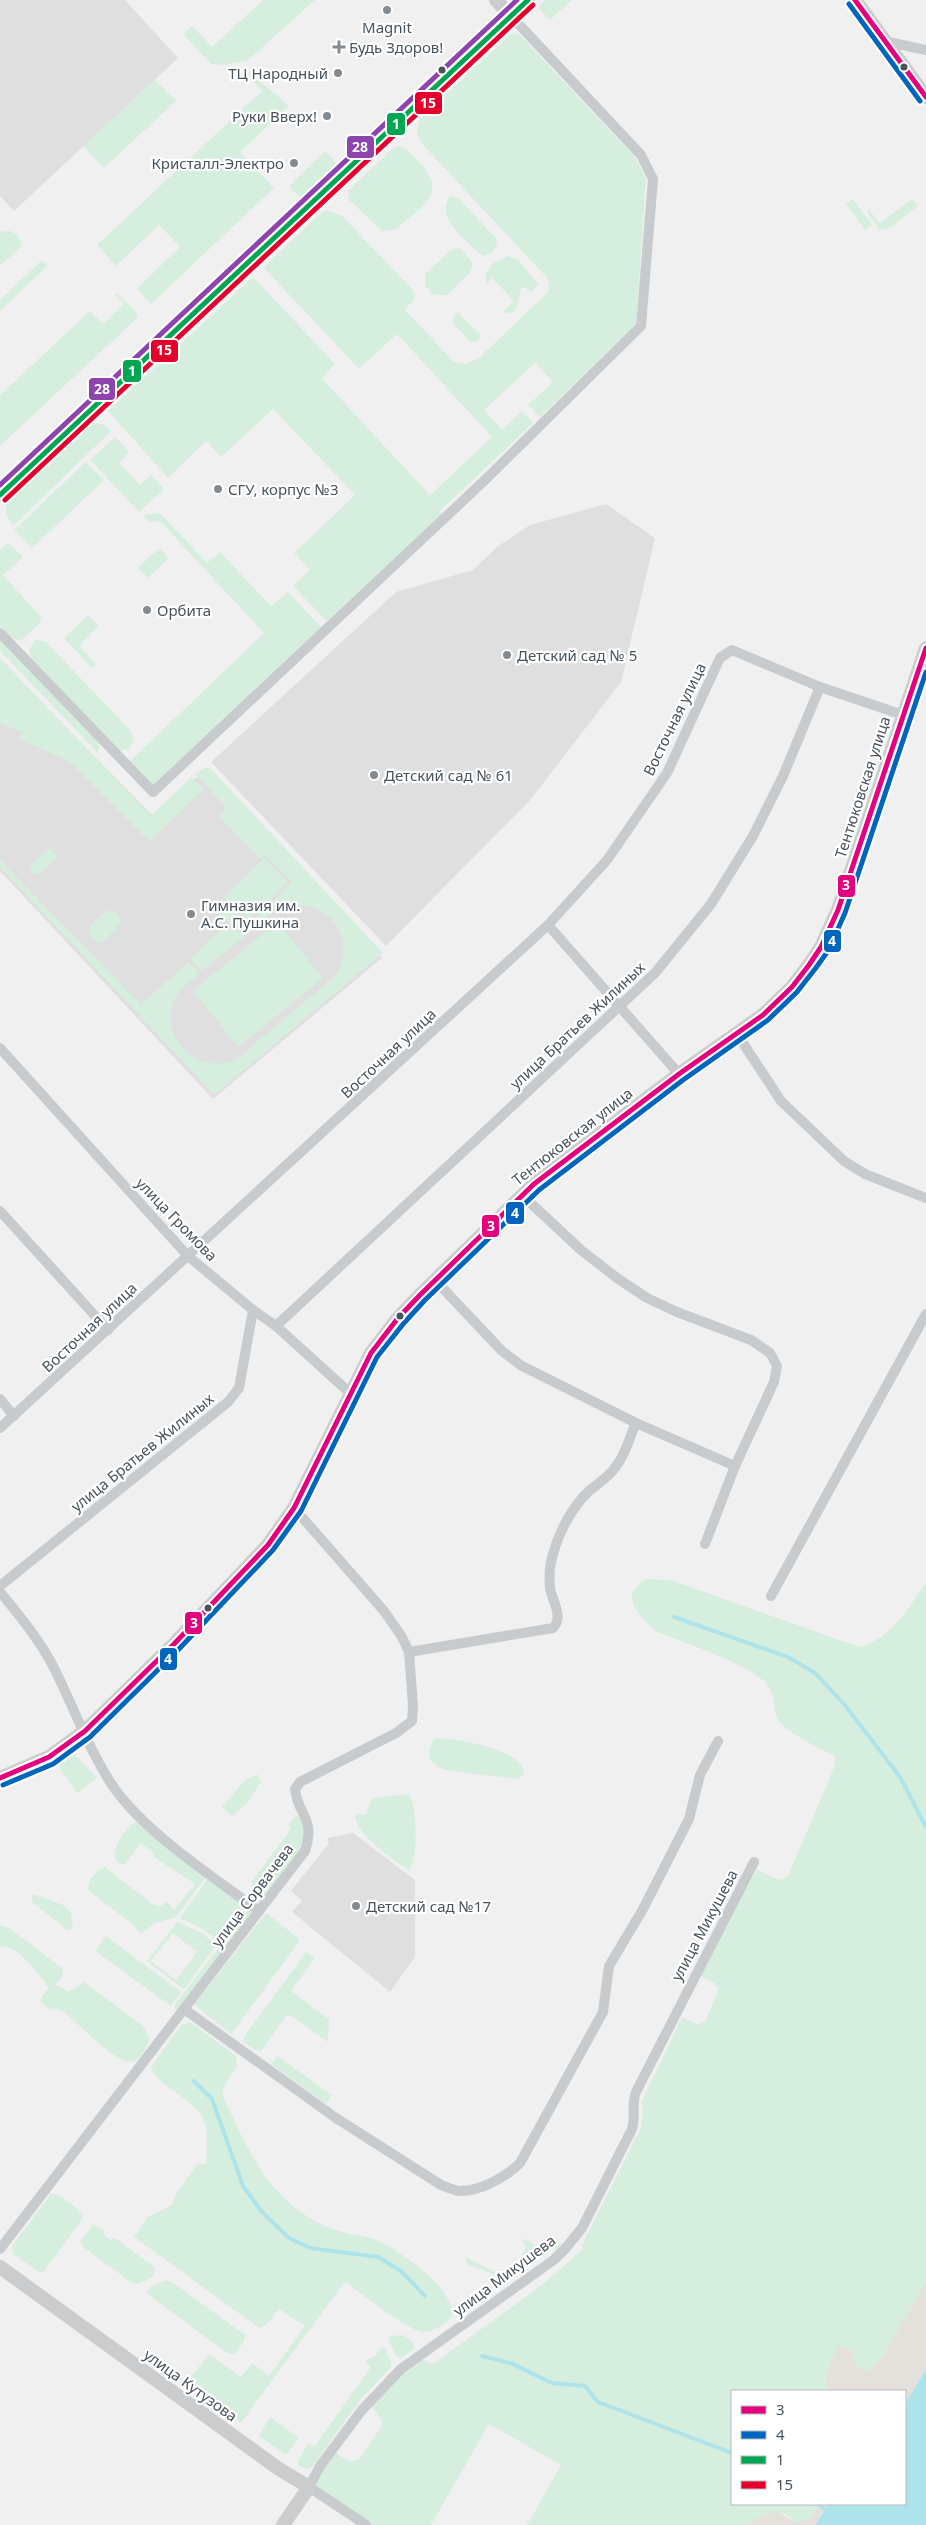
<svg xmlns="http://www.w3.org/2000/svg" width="926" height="2525" font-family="'Noto Sans',sans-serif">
<rect width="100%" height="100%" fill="#f1f0f0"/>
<g fill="#dfdfe0">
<path d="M0 0H125L178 58 14 211 0 196Z"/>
<path d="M606 504 655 538 621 682 531 799 386 946 211 762 396 592 473 570 497 547 530 525Z"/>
<path d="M0 687 50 711 154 817 207 767 382 958 213 1099 0 871Z"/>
<path d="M353 1833 415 1880V1957L390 1992 292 1912 302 1901 291 1891 329 1843 327 1838Z"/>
</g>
<g fill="#d6eedd" fill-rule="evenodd">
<path d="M263 0H315L247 61 221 65 211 64 183 34 192 26 212 47Z"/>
<path d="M545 0H572L550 20 538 7Z"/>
<path d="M512 33 520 35 634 156 646 178 636 323 540 417 528 405 553 382 535 363 484 410 502 430 522 411 533 423 440 511 442 514 327 621 293 586 310 570 294 553 355 495 273 409 221 457 206 441 168 478 108 411 253 277 335 364 324 376 323 380 430 495 492 437 397 334 359 369 265 269V266L321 213 327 211 341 215 414 291 415 298 405 310 454 362 466 364 480 357 548 292 549 280 421 143 417 131 420 119Z"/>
<path d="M240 67 245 68 289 106 240 152 274 188 151 304 137 289 180 247 159 225 116 266 97 245 262 91 246 73 239 79 233 73Z"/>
<path d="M155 80 176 101 104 168 83 146Z"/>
<path d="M397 146C407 147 412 155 419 162 448 193 425 204 400 226L395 230 382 231 349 200 348 191 393 148Z"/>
<path d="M325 151 340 167 304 202 289 186Z"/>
<path d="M450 196 458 198 496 238 497 243 492 253 483 256 480 254C466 240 434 218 450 196Z"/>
<path d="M853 199 872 225 865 230 846 204Z"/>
<path d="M912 199 918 206 886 230 879 229 867 212 869 210 880 223Z"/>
<path d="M8 231C16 231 20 238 22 246L0 266V232Z"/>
<path d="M460 248 472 262V268L468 275 446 295H434L425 286V274L452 249Z"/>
<path d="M508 256 518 260 538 284 532 292 525 287 521 288 517 308 510 314 503 312 514 301 492 278 487 283C481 269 497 260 508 256Z"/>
<path d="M42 260 47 266 0 311V300Z"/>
<path d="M117 293 138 314 137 318 0 446V395L90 311 103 324 124 304 115 295Z"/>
<path d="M458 312 478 333 480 332V337L476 342H470L452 322 454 316Z"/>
<path d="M91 422 104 425 111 431 14 525C5 517 4 510 8 500Z"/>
<path d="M115 437 129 452 119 463 140 485 151 475 164 489 139 512 90 460Z"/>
<path d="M86 462 104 480 32 548 14 530Z"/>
<path d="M160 513 207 563 220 552 271 606 288 592 321 627 153 785 130 761 264 633 160 521 150 522 143 515Z"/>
<path d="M8 542 23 557 3 575 42 618 38 625 20 641 12 638 0 626V550Z"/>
<path d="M159 548 169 558 148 578 138 568Z"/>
<path d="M88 615 99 626 79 646 96 664 92 668 64 638Z"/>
<path d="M0 640 99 743 98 753 0 651Z"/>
<path d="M35 640 45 641 130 730 134 739 129 749 120 751 32 659 29 650Z"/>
<path d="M0 658 151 816 191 777 203 788 202 791 151 840H148L69 761 19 739 22 732 0 723Z"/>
<path d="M204 768H210L383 953 214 1095 0 867V860L141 1005 188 962 199 973C191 981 181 988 175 998 158 1032 191 1072 228 1062 243 1058 255 1043 267 1033 291 1013 315 994 338 973 356 936 326 896 285 907 271 911 261 922 250 932L226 921 213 908 223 899 249 925 292 882 265 855 260 859 219 816 227 808 195 774Z"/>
<path d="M48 849 52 850 57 857 39 874H33L30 869 33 863Z"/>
<path d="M264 858 288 882 248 921 224 897Z"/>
<path d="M106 911H115L122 922 105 940 98 943 92 938 89 930 91 925Z"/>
<path d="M277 922 323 978 238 1047 193 991Z"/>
<path d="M225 926 247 935 202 971 190 959Z"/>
<path d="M647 1579 671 1580 859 1647C891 1639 908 1608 926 1583V2282L883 2356 867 2372 856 2365 852 2351 840 2345 832 2357 825 2385 830 2391H732V2504H819L811 2517 799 2523 785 2514 756 2518 749 2525H527L561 2465 489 2424 431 2525H367L319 2497 314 2481 332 2455 336 2453 350 2462 359 2459 382 2426V2420L371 2406 396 2378 422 2359 433 2364 542 2285 583 2249 582 2245 641 2127 643 2110 641 2103 682 2017 699 2025 706 2020 719 1988 713 1982 696 1974V1969L757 1870 779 1880 788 1876 835 1765V1757C820 1748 786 1733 778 1719 771 1707 778 1694 764 1681 743 1662 685 1643 657 1632 638 1615 617 1596 647 1579Z"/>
<path d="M434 1738C454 1738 526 1749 524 1775L517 1779 445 1770C428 1763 425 1755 434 1738Z"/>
<path d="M75 1755 97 1778 77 1793 60 1769V1765L64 1759Z"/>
<path d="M257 1774 261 1782 246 1804 234 1815H230L222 1807 244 1781Z"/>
<path d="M406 1794 410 1796C417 1812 418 1855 410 1870 396 1864 356 1833 355 1817L356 1814 366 1815 372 1798Z"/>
<path d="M296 1816 301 1818 306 1836 301 1850 268 1894 262 1896 256 1893 251 1882 291 1829 289 1824Z"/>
<path d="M135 1822 138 1823 204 1875 205 1878 176 1917 155 1923 141 1934 131 1923 88 1890C88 1880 96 1870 105 1867L152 1904 160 1906 167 1902 174 1910 195 1884 154 1857 153 1853 141 1843 124 1865C102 1860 124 1830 135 1822Z"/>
<path d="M208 1879 245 1906 219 1941 201 1928 180 1918Z"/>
<path d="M33 1894 63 1905 71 1913 73 1929 67 1930 31 1901Z"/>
<path d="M249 1908 254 1910 227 1947 222 1942Z"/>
<path d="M266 1913 298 1938 299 1942 231 2034 194 2004Z"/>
<path d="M177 1922 202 1933 216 1945 185 1988H182L147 1961ZM173 1933 197 1952 176 1980 151 1961Z"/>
<path d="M0 1925 9 1928 63 1969 61 1979 55 1984 69 1992 84 1982 143 2026 150 2039C146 2047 140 2062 131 2062 116 2063 86 2031 75 2022 71 2018 67 2014 63 2011 52 2006 49 2013 40 2000L49 1987C37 1973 20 1946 0 1946Z"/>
<path d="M106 1936 181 1992 171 2006 95 1951Z"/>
<path d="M221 1945 225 1950 177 2011 174 2008 176 2003Z"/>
<path d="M306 1952 315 1958 291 1991 329 2019 328 2042 290 2015 286 2016 261 2051 255 2050 243 2042 244 2037Z"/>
<path d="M190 2022 236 2056 237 2066 223 2087V2096C248 2151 270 2203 330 2228 344 2234 362 2235 377 2240 390 2245 430 2274 438 2285 444 2292 458 2311 450 2319 444 2324 432 2333 423 2332 405 2329 364 2295 347 2283L343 2284 241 2423 194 2388 189 2379 209 2354 241 2377 252 2363 269 2376 305 2326 279 2309 266 2325 259 2328 134 2237 148 2217 172 2205 177 2192 198 2164H206C209 2115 207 2116 169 2087 161 2081 155 2078 151 2068L181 2025Z"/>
<path d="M277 2056 332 2095 326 2104 271 2064Z"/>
<path d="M51 2194C60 2193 80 2209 83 2218L43 2272H39L13 2254 12 2246Z"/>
<path d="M93 2225 104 2230 103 2234 111 2240 115 2238 155 2268 153 2277 137 2284 132 2283 82 2246 80 2242Z"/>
<path d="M547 2236 564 2245 544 2263 556 2249 544 2242Z"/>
<path d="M521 2238 541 2248 529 2266 519 2261 526 2248Z"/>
<path d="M465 2257 499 2274 498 2276 467 2264Z"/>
<path d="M165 2280 172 2282 245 2335 244 2341 235 2354 227 2353 146 2293 150 2287Z"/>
<path d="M403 2335 413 2342 415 2348 400 2358 396 2356 388 2338 390 2336Z"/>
<path d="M385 2347 392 2366 361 2399 312 2467 308 2470 298 2465V2460L309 2443 314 2447 371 2367 365 2362 366 2360 375 2356 381 2348Z"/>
<path d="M270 2417 299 2438 286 2455 259 2436Z"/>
</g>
<g fill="#e4e1dd">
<path d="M926 2282V2369L905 2404V2391H830L825 2385 832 2357 840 2345 852 2351 856 2365 867 2372 883 2356Z"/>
<path d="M819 2504H829L815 2525H749L756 2518 774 2511 799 2523 811 2517Z"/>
</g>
<path fill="#ade3ea" d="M926 2369V2525H815L829 2504H905V2404Z"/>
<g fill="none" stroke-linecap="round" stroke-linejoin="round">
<g stroke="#ade3ea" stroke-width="4">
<path d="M674 1617 788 1657 815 1673 844 1704 900 1777 926 1827"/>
<path d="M194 2081 212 2099 243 2186 262 2212 289 2238 310 2248 378 2257 401 2271 425 2296"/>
<path d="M482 2356 513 2364 552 2383 585 2386 598 2402 732 2453"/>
<path d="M817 2504 828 2511"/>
</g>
<g stroke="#c8cbcd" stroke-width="10">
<path d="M884 41 926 50"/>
<path d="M0 633 153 792 485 480 641 326 653 179 641 155 511 16"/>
<path d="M548 925 679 1074"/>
<path d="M737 1034 781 1101 844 1161 865 1174 926 1198"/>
<path d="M0 1048 188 1256 253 1310 276 1326 350 1393"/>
<path d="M522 1195 581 1250 617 1278 647 1298 677 1312 751 1340 770 1353 777 1366 774 1382 735 1466 705 1544"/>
<path d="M0 1211 108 1330"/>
<path d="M435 1280 502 1351 522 1366 636 1423 735 1466"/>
<path d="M276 1326 655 973 711 904 753 836 783 776 820 687"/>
<path d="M0 1399 14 1416"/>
<path d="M0 1428 548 925 607 860 667 773 720 658 732 650 820 687 903 715"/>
<path d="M0 1586 228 1402 239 1388 253 1310"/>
<path d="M0 1592C19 1615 39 1639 53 1666 73 1705 94 1764 121 1797 155 1839 215 1878 259 1911"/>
<path d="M771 1596 926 1314"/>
<path d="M409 1652 553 1628C564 1617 552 1601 550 1588 549 1576 549 1566 553 1554 559 1532 572 1507 589 1491 599 1483 610 1476 617 1465 626 1453 630 1436 636 1423"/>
<path d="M184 2009 336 2118 441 2185C447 2187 454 2191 460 2191 481 2191 506 2177 520 2163L603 2012 609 1966 643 1909 689 1819 700 1775 718 1741"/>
<path d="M0 2249 305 1851C316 1817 298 1817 295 1789L300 1782 396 1733 412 1721 413 1706 409 1652 402 1637 384 1611 294 1508"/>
<path d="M366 2525 309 2487 320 2466 362 2410 401 2369 555 2259 565 2249 582 2228 632 2129C636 2116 631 2105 636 2092L754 1862"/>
</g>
<g stroke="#caccce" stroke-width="14">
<path d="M496 0 511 16"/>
<path d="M855 0 926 97"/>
<path d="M0 495 528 0"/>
<path d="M0 1778 49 1757 85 1731 174 1644 268 1545 294 1508 371 1353 398 1318 420 1295 534 1184 679 1074 763 1015 792 987 809 965 821 947 838 910 926 648"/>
<path d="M0 2267 279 2469 309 2487 283 2525"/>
</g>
<g stroke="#fff" stroke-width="9">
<g id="bus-1">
<path d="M855 0 926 97"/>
<path d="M0 1778 49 1757 85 1731 174 1644 268 1545 294 1508 371 1353 398 1318 420 1295 534 1184 679 1074 763 1015 792 987 809 965 821 947 838 910 926 648"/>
</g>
</g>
<g stroke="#fff" stroke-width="9">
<g id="bus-2">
<path d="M849 4 920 101"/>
<path d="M3 1785 53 1764 90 1737 179 1649 273 1550 301 1511 377 1357 404 1323 425 1300 539 1190 683 1080 768 1020 797 992 815 969 828 951 845 913 926 672"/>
</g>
</g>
<g stroke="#fff" stroke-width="9">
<path id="bus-3" d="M0 495 528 0"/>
</g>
<g stroke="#fff" stroke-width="9">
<path id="bus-4" d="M5 500 533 5"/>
</g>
<g stroke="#fff" stroke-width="9">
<path id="bus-5" d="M0 485 517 0"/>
</g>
<use href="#bus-1" stroke="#e5007d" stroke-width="5"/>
<use href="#bus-2" stroke="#0065bd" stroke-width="5"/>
<use href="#bus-3" stroke="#00a651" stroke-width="5"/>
<use href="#bus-4" stroke="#e4002b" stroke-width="5"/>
<use href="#bus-5" stroke="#8e44ad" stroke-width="5"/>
</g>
<g fill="#838b90" stroke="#fff" stroke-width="2">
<circle cx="387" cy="10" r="5"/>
<path d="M336.5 39.5h5v5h5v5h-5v5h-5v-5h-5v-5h5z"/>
<circle cx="338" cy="73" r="5"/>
<circle cx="327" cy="116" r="5"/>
<circle cx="294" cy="163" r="5"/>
<circle cx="218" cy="489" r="5"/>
<circle cx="147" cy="610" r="5"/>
<circle cx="507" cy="655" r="5"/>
<circle cx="374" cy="775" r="5"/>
<circle cx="191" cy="914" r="5"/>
<circle cx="356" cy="1906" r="5"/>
</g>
<g fill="#48545c" stroke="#fff" stroke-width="2">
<circle cx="904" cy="67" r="4.5"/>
<circle cx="442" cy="70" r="4.5"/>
<circle cx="400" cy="1316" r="4.5"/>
<circle cx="208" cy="1608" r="4.5"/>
</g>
<g text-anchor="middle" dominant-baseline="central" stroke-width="4.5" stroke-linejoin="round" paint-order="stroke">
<g font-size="15" fill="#48545c" stroke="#fff" text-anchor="start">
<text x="387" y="27" text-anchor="middle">Magnit</text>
<text x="349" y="47">Будь Здоров!</text>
<text x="328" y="73" text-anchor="end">ТЦ Народный</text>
<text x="317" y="116" text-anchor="end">Руки Вверх!</text>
<text x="284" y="163" text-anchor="end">Кристалл-Электро</text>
<text x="228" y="489">СГУ, корпус №3</text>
<text x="157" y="610">Орбита</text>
<text x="517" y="655">Детский сад № 5</text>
<text x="384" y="775">Детский сад № 61</text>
<text x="201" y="905">Гимназия им.<tspan x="201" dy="17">А.С. Пушкина</tspan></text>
<text x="366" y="1906">Детский сад №17</text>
</g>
<g font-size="15" fill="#48545c" stroke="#fff">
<text transform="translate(674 719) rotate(-64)">Восточная улица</text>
<text transform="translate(862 787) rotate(-72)">Тентюковская улица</text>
<text transform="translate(577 1025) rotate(-43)">улица Братьев Жилиных</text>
<text transform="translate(388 1053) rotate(-43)">Восточная улица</text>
<text transform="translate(572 1136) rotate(-38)">Тентюковская улица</text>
<text transform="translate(177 1219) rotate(46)">улица Громова</text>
<text transform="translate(89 1327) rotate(-43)">Восточная улица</text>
<text transform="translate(142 1452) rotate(-39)">улица Братьев Жилиных</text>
<text transform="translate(252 1895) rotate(-53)">улица Сорвачева</text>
<text transform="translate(704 1925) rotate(-62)">улица Микушева</text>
<text transform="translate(504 2275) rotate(-37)">улица Микушева</text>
<text transform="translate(191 2385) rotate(36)">улица Кутузова</text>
</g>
</g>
<g stroke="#fff" stroke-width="2">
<rect x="414" y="91" width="29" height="24" rx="5" fill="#e4002b"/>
<rect x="386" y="112" width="20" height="24" rx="5" fill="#00a651"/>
<rect x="346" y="135" width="29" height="24" rx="5" fill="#8e44ad"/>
<rect x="150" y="339" width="29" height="24" rx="5" fill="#e4002b"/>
<rect x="122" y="359" width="20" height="24" rx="5" fill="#00a651"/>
<rect x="88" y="377" width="28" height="24" rx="5" fill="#8e44ad"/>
<rect x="837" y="874" width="19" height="24" rx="5" fill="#e5007d"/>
<rect x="823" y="929" width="19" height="24" rx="5" fill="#0065bd"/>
<rect x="505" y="1201" width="20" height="24" rx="5" fill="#0065bd"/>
<rect x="481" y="1214" width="19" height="24" rx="5" fill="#e5007d"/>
<rect x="184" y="1611" width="19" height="24" rx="5" fill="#e5007d"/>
<rect x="159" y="1647" width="19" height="24" rx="5" fill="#0065bd"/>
</g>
<g font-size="14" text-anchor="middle" font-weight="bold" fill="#fff">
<text x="428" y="108">15</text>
<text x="396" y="129">1</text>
<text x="360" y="152">28</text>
<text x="164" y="355">15</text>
<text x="132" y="376">1</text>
<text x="102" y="394">28</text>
<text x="846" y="890">3</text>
<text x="832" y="946">4</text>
<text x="515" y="1218">4</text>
<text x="491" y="1231">3</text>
<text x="194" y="1628">3</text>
<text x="168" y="1664">4</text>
</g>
<rect x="731" y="2390" width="175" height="115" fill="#ffffff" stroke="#b6bbbe"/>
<rect x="741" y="2406" width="25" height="8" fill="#e5007d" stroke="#b6bbbe"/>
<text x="776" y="2415" font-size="15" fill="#48545c">3</text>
<rect x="741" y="2431" width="25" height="8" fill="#0065bd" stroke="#b6bbbe"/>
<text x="776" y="2440" font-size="15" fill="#48545c">4</text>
<rect x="741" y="2456" width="25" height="8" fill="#00a651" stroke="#b6bbbe"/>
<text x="776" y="2465" font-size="15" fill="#48545c">1</text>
<rect x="741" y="2481" width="25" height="8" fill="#e4002b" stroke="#b6bbbe"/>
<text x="776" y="2490" font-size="15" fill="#48545c">15</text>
</svg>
